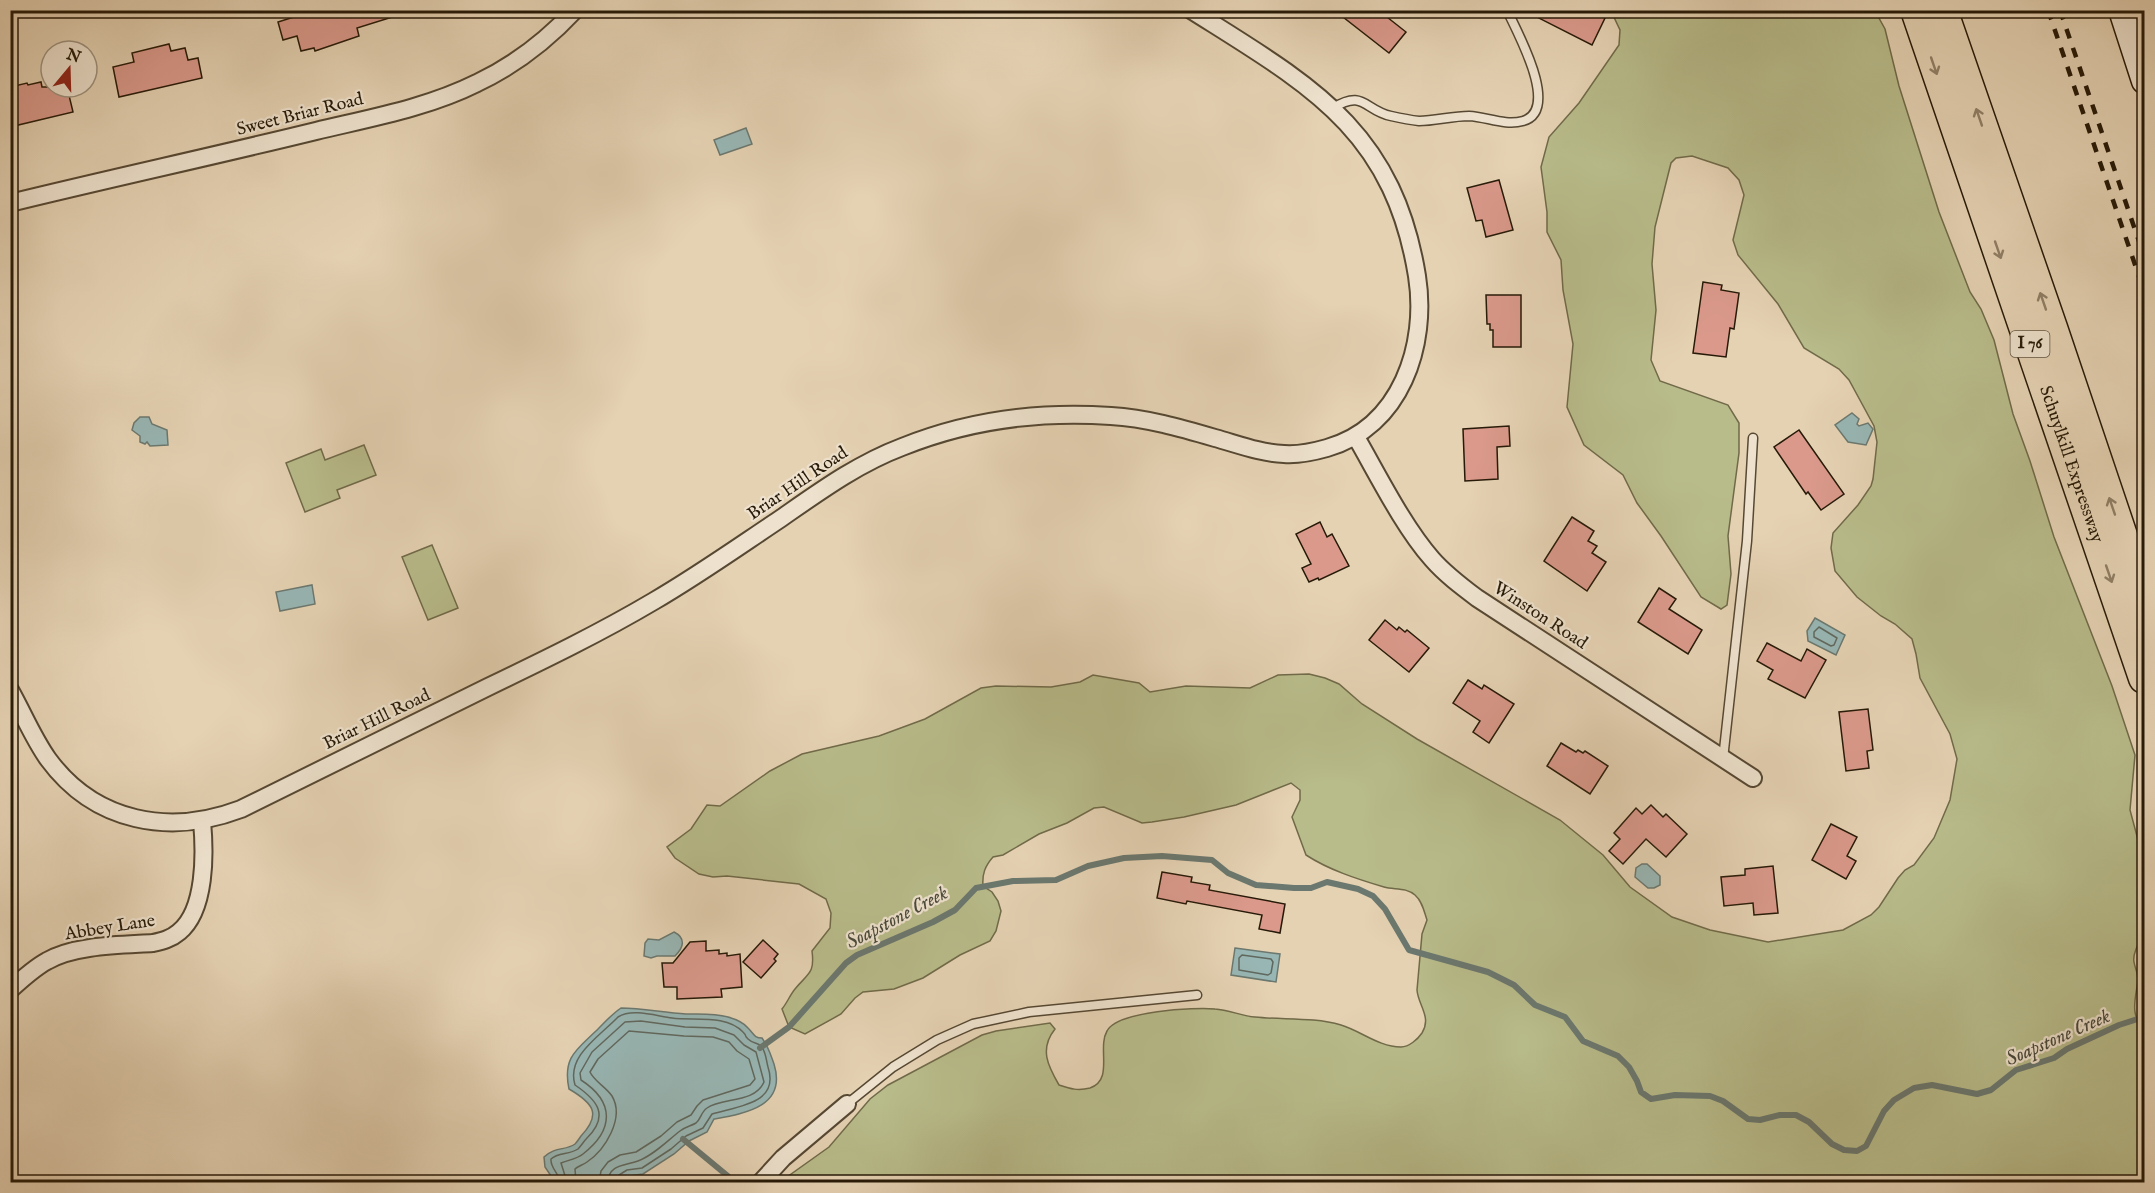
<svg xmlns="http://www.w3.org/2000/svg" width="2155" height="1193" font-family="'IM FELL English',serif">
<rect width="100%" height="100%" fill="#e5d2b3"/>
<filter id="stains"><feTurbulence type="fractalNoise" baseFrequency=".00333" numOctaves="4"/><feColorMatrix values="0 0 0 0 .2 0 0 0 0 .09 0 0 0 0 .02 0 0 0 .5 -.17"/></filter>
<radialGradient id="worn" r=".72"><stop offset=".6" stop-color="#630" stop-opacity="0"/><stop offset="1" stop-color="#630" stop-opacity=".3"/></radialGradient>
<g fill="#b8bb8a" stroke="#706a49" stroke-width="1.5">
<path d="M1611 11H1875L1885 29 1899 86 1939 212 1970 292 1981 309 1994 340 2013 414 2030 461 2054 537 2112 686 2135 755 2130 810 2138 840 2144 844 2143 935C2139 942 2132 954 2134 962 2135 968 2138 973 2138 980 2136 997 2129 1016 2144 1028V1182H780L829 1147 870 1099 888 1085 982 1035 996 1031 1050 1023 1055 1029C1039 1049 1048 1066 1059 1085 1071 1089 1078 1091 1090 1088 1114 1080 1097 1048 1107 1031 1117 1011 1195 1007 1215 1009 1229 1010 1242 1016 1255 1017 1284 1020 1313 1017 1341 1025 1361 1031 1379 1047 1401 1047 1409 1047 1418 1039 1422 1033 1432 1017 1418 1005 1417 990L1422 934 1427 920C1424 911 1422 901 1415 895 1406 887 1394 890 1384 887 1357 879 1329 870 1306 855L1292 817 1300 800V790L1291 783 1236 805 1184 817 1152 822 1142 823 1104 807 1094 808 1067 823 1039 834 1003 855 993 857C985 866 982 874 983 886L992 892 998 901 1001 911 996 931 990 941 960 955 923 978 894 989 863 992 855 998 841 1014 805 1034 789 1027 782 1009C787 1003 790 995 795 989 808 973 815 974 812 951L830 928 831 913 826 899 799 884 727 876 713 877 699 874 675 858 667 847 691 829 707 805 720 806 770 771 802 754 879 736 925 719 981 688 996 686 1051 687 1080 682 1093 675 1139 683 1150 692 1186 686 1250 688 1278 675 1309 674 1325 678 1339 684 1362 704 1417 739 1560 820 1603 855 1630 887 1672 917 1710 930 1768 942 1843 930 1871 915 1879 907 1898 878 1905 870 1914 865 1934 838 1950 800 1957 759 1950 734 1920 678 1916 654 1912 639 1895 624 1881 616 1857 597 1835 571 1831 548 1833 533 1858 505 1871 486 1873 479 1877 442 1874 426 1849 380 1839 369 1804 348 1778 304 1738 255 1733 240 1744 195 1739 180 1728 168 1692 156 1676 158 1671 163 1655 227 1652 264 1656 310 1651 360 1660 381 1728 405 1739 423V453L1728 536 1731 574 1727 605 1721 609 1701 597 1661 536 1637 503 1623 475 1584 445 1567 407 1573 344 1563 290 1561 260 1547 232V212L1541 167 1549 137 1579 103 1619 45 1620 30Z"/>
<path d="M364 445 376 475 337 490 340 498 305 512 286 463 321 449 325 460Z"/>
<path d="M432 545 458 608 428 620 402 557Z"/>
</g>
<g fill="#98b6b4" stroke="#6b786f" stroke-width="1.5">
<path d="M746 128 752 144 720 155 714 140Z"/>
<path d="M1852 413 1859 419 1857 424 1859 426 1868 423 1873 429 1866 445 1848 442 1835 425Z"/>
<path d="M140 417H149L152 424 167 430 168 445 150 446 147 442 145 444 140 442V436L132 430 134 423Z"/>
<path d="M312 585 315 604 280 611 276 592Z"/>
<path d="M1815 618 1845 635 1836 655 1808 641 1807 631Z"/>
<path d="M1642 864H1647L1660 876V885L1654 888H1648L1635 877 1636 868Z"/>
<path d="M674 932C686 938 684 947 675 956H657L651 958 644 956 645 943 648 939 659 940Z"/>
<path d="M1235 948 1280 954 1276 982 1231 975Z"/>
<path d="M621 1008C643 1008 664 1013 686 1014 700 1014 714 1013 728 1017 735 1019 744 1023 748 1028 754 1034 754 1038 762 1038 769 1048 770 1053 774 1064 787 1106 747 1113 714 1119L707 1132 689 1141 674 1154 643 1174 629 1176 617 1182H555L545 1167 544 1157C556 1146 565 1151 575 1144 577 1142 579 1139 581 1136 602 1114 593 1103 569 1089 562 1056 578 1049 599 1028 606 1021 612 1014 621 1008Z"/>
</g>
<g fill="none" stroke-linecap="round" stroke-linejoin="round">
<g stroke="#60685e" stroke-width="1.5">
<path d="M1819 627 1837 638 1834 645 1831 646 1814 637V632Z"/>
<path d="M1242 955 1271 959 1273 962 1271 973 1268 975 1239 970V958Z"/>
<path d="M560 1182C559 1173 550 1168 551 1159 558 1152 569 1155 578 1149 581 1146 584 1141 587 1138 610 1115 597 1100 575 1085 566 1056 600 1036 618 1017 632 1008 656 1016 672 1018 694 1021 726 1014 743 1032 748 1037 743 1034 748 1039 752 1043 757 1043 760 1045 766 1050 766 1060 768 1067 780 1104 738 1106 712 1114L703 1128 686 1136 671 1149 642 1168 627 1170 619 1175 615 1182"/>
<path d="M567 1182 561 1163C568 1160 577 1159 583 1154 614 1130 615 1102 581 1080L580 1073 592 1052 625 1022 641 1021 685 1027 715 1028 734 1035 744 1045 756 1052 764 1082C754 1104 722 1097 707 1108 701 1112 701 1119 696 1123 691 1126 685 1127 680 1131 667 1141 654 1155 638 1161 625 1166 609 1164 608 1182"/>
<path d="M576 1182 575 1169C578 1166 583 1165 587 1162 605 1150 625 1118 612 1096 606 1087 594 1081 590 1072L598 1059 629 1031 684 1036 713 1037 729 1042 737 1051 749 1059 755 1079 750 1085 703 1100 697 1106 691 1115 677 1122 661 1136 636 1152 620 1155 608 1162 601 1171 599 1182"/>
</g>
<g stroke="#6b786f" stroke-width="6">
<path d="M760 1048 789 1027 846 963 857 955 933 922 955 910 976 888 1013 881 1056 880 1088 866 1124 858 1162 856 1212 860 1228 873 1256 885 1294 888H1311L1327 882 1358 889 1373 896 1385 909 1409 950 1488 972 1514 985 1535 1005 1565 1017 1583 1041 1618 1056 1629 1067 1637 1081 1641 1092 1651 1099 1675 1095 1710 1096 1723 1101 1748 1119 1760 1120 1780 1115H1796L1809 1122 1832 1144 1844 1150 1857 1151 1866 1146 1884 1111 1894 1100 1914 1088 1932 1085 1977 1094 1991 1090 2016 1070 2054 1058 2067 1049 2119 1025 2144 1017"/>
<path d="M683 1139 729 1177 730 1182"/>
</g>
</g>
<g fill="#da998b" stroke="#271a08" stroke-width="1.5">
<path d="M316 10H401L402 14 357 28 359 36 315 51 314 48 301 51 297 36 283 40 278 22Z"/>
<path d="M1334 10H1378L1406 32 1389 53Z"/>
<path d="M1523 10H1589L1605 18 1592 45Z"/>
<path d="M169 44 171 51 185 48 188 60 198 58 202 78 119 97 113 67 134 62 132 53Z"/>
<path d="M41 82 42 87H67L73 112 14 126 10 111V87L27 83 28 85Z"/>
<path d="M1499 180 1513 230 1486 237 1482 220 1476 221 1467 188Z"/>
<path d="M1703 282 1722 285 1721 290 1739 293 1734 329 1730 328 1726 357 1693 353Z"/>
<path d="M1486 295H1521V347H1493V330H1490V324H1487Z"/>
<path d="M1509 426 1510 446 1497 447 1498 479 1465 481 1463 429Z"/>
<path d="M1799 430 1844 494 1821 510 1808 492 1806 494 1774 447Z"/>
<path d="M1572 517 1594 531 1588 541 1597 546 1592 553 1606 562 1587 591 1544 561Z"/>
<path d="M1320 522 1327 537 1332 534 1349 566 1319 580 1318 578 1309 582 1302 568 1311 564 1296 534Z"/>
<path d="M1659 588 1676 599 1669 609 1702 630 1688 654 1638 622Z"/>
<path d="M1385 620 1397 630 1399 627 1405 632 1407 630 1429 648 1409 672 1369 640Z"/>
<path d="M1767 643 1801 661 1807 649 1826 660 1805 698 1768 679 1773 670 1757 661Z"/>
<path d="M1468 680 1482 689 1484 685 1514 704 1489 743 1473 732 1480 721 1453 703Z"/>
<path d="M1868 709 1873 750 1867 751 1869 768 1846 771 1839 712Z"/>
<path d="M1561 743 1576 752 1578 750 1583 753 1585 751 1608 766 1590 794 1547 766Z"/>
<path d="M1651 805 1663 817 1666 814 1687 834 1666 857 1646 839 1623 864 1609 851 1620 839 1614 833 1636 808 1642 814Z"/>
<path d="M1831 824 1857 837 1847 856 1856 861 1846 879 1812 860Z"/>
<path d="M1773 866 1778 913 1754 915 1753 903 1724 906 1721 877 1745 875V869Z"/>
<path d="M1162 872 1192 877 1191 882 1210 885 1209 890 1285 904 1280 933 1259 929 1262 915 1187 901 1186 904 1157 898Z"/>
<path d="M763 940 778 954 774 959 776 961 761 978 743 962Z"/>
<path d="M706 941V951L719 950V954L727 953V956L740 954 742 987 721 989 722 997 677 999V987H664L662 963H673L690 942Z"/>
</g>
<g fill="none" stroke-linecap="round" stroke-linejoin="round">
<g stroke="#564833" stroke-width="11">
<g id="lane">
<path d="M1333 108C1364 89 1364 110 1391 116 1400 118 1410 120 1419 121 1435 121 1452 116 1469 116 1487 117 1505 126 1523 121 1561 110 1517 32 1507 10"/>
<path d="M1723 759 1747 541 1753 438"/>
<path d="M847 1104 893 1067 937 1040 973 1024 1029 1012 1197 995"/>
</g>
</g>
<g stroke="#564833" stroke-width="20">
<g id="street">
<path d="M10 203C112 178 214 156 316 131 370 118 427 108 477 83 513 66 548 39 575 10"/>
<path d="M1356 437C1378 475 1403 526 1432 559 1445 574 1461 586 1477 598L1753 778"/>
<path d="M10 690C23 713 33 738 48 759 95 823 170 836 241 809 323 768 406 728 488 687 544 660 600 633 654 601 697 576 738 547 780 519 819 492 857 464 902 447 969 420 1039 411 1111 416 1146 418 1181 428 1215 438 1237 444 1260 453 1284 454 1298 455 1313 452 1327 448 1401 427 1428 345 1417 276 1393 128 1308 84 1191 10"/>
<path d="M10 990C22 979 34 968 47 961 74 945 121 945 153 943 162 941 171 939 179 932 206 910 205 853 202 821"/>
<path d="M761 1182 783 1158 847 1104"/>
</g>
</g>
<g stroke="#271a08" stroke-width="27">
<path id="secondary" d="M2121 10 2144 81"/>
</g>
<g stroke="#271a08" stroke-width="33">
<g id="highway">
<path id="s1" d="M1916 10 2144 678"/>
<path d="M1942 10 2052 328 2144 601"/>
</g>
</g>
<use href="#lane" stroke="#eee2ce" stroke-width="8"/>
<use href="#street" stroke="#eee2ce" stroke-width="16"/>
<use href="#secondary" stroke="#eee2ce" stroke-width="24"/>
<use href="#highway" stroke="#e5d2b3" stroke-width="30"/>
<g stroke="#271a08" stroke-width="4.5" stroke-dasharray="10 10" stroke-linecap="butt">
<path d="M2048 10 2144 291"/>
<path d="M2060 10 2144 256"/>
</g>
</g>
<defs><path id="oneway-shaft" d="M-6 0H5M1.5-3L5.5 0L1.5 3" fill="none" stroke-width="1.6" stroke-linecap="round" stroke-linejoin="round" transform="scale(1.5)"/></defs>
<g stroke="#907f66">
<use href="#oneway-shaft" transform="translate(1934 66) rotate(71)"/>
<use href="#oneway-shaft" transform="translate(1979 117) rotate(-109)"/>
<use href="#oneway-shaft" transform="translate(1998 250) rotate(71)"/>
<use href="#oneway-shaft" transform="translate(2043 301) rotate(-109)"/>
<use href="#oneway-shaft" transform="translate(2112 506) rotate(-109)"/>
<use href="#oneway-shaft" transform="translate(2109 574) rotate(71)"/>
</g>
<g text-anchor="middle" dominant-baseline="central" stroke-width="4.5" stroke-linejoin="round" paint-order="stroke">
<rect fill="#eee2ce" stroke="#635643" stroke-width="1.5" x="2010.5" y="331" width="39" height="26" rx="4.5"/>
<g font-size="16" font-weight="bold" fill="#271a08">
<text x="2030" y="344">I 76</text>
</g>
<g font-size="18" fill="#271a08" stroke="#eee2ce">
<text transform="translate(300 115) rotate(-14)">Sweet Briar Road</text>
<text stroke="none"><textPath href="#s1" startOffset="480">Schuylkill Expressway</textPath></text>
<text transform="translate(798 484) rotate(-34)">Briar Hill Road</text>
<text transform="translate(1540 616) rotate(33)">Winston Road</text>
<text transform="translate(377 720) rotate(-26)">Briar Hill Road</text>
<text transform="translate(110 928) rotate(-9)">Abbey Lane</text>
</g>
<g font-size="20" font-style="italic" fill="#49493c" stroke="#eee2ce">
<text transform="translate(897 918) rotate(-28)">Soapstone Creek</text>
<text transform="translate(2058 1038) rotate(-24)">Soapstone Creek</text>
</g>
</g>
<rect width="2155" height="1193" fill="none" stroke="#e5d2b3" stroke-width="36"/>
<rect x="12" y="12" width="2131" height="1169" fill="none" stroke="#271a08" stroke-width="3"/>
<rect x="18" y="18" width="2119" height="1157" fill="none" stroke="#271a08" stroke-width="1.5"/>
<g transform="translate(69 69) rotate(19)"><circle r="28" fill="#eee2ce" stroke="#9e927f" stroke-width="1.5"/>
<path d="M0-4.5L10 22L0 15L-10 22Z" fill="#8f2418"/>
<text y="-9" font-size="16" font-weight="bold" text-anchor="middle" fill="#271a08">N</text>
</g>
<rect width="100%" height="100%" filter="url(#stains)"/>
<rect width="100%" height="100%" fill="url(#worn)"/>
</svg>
